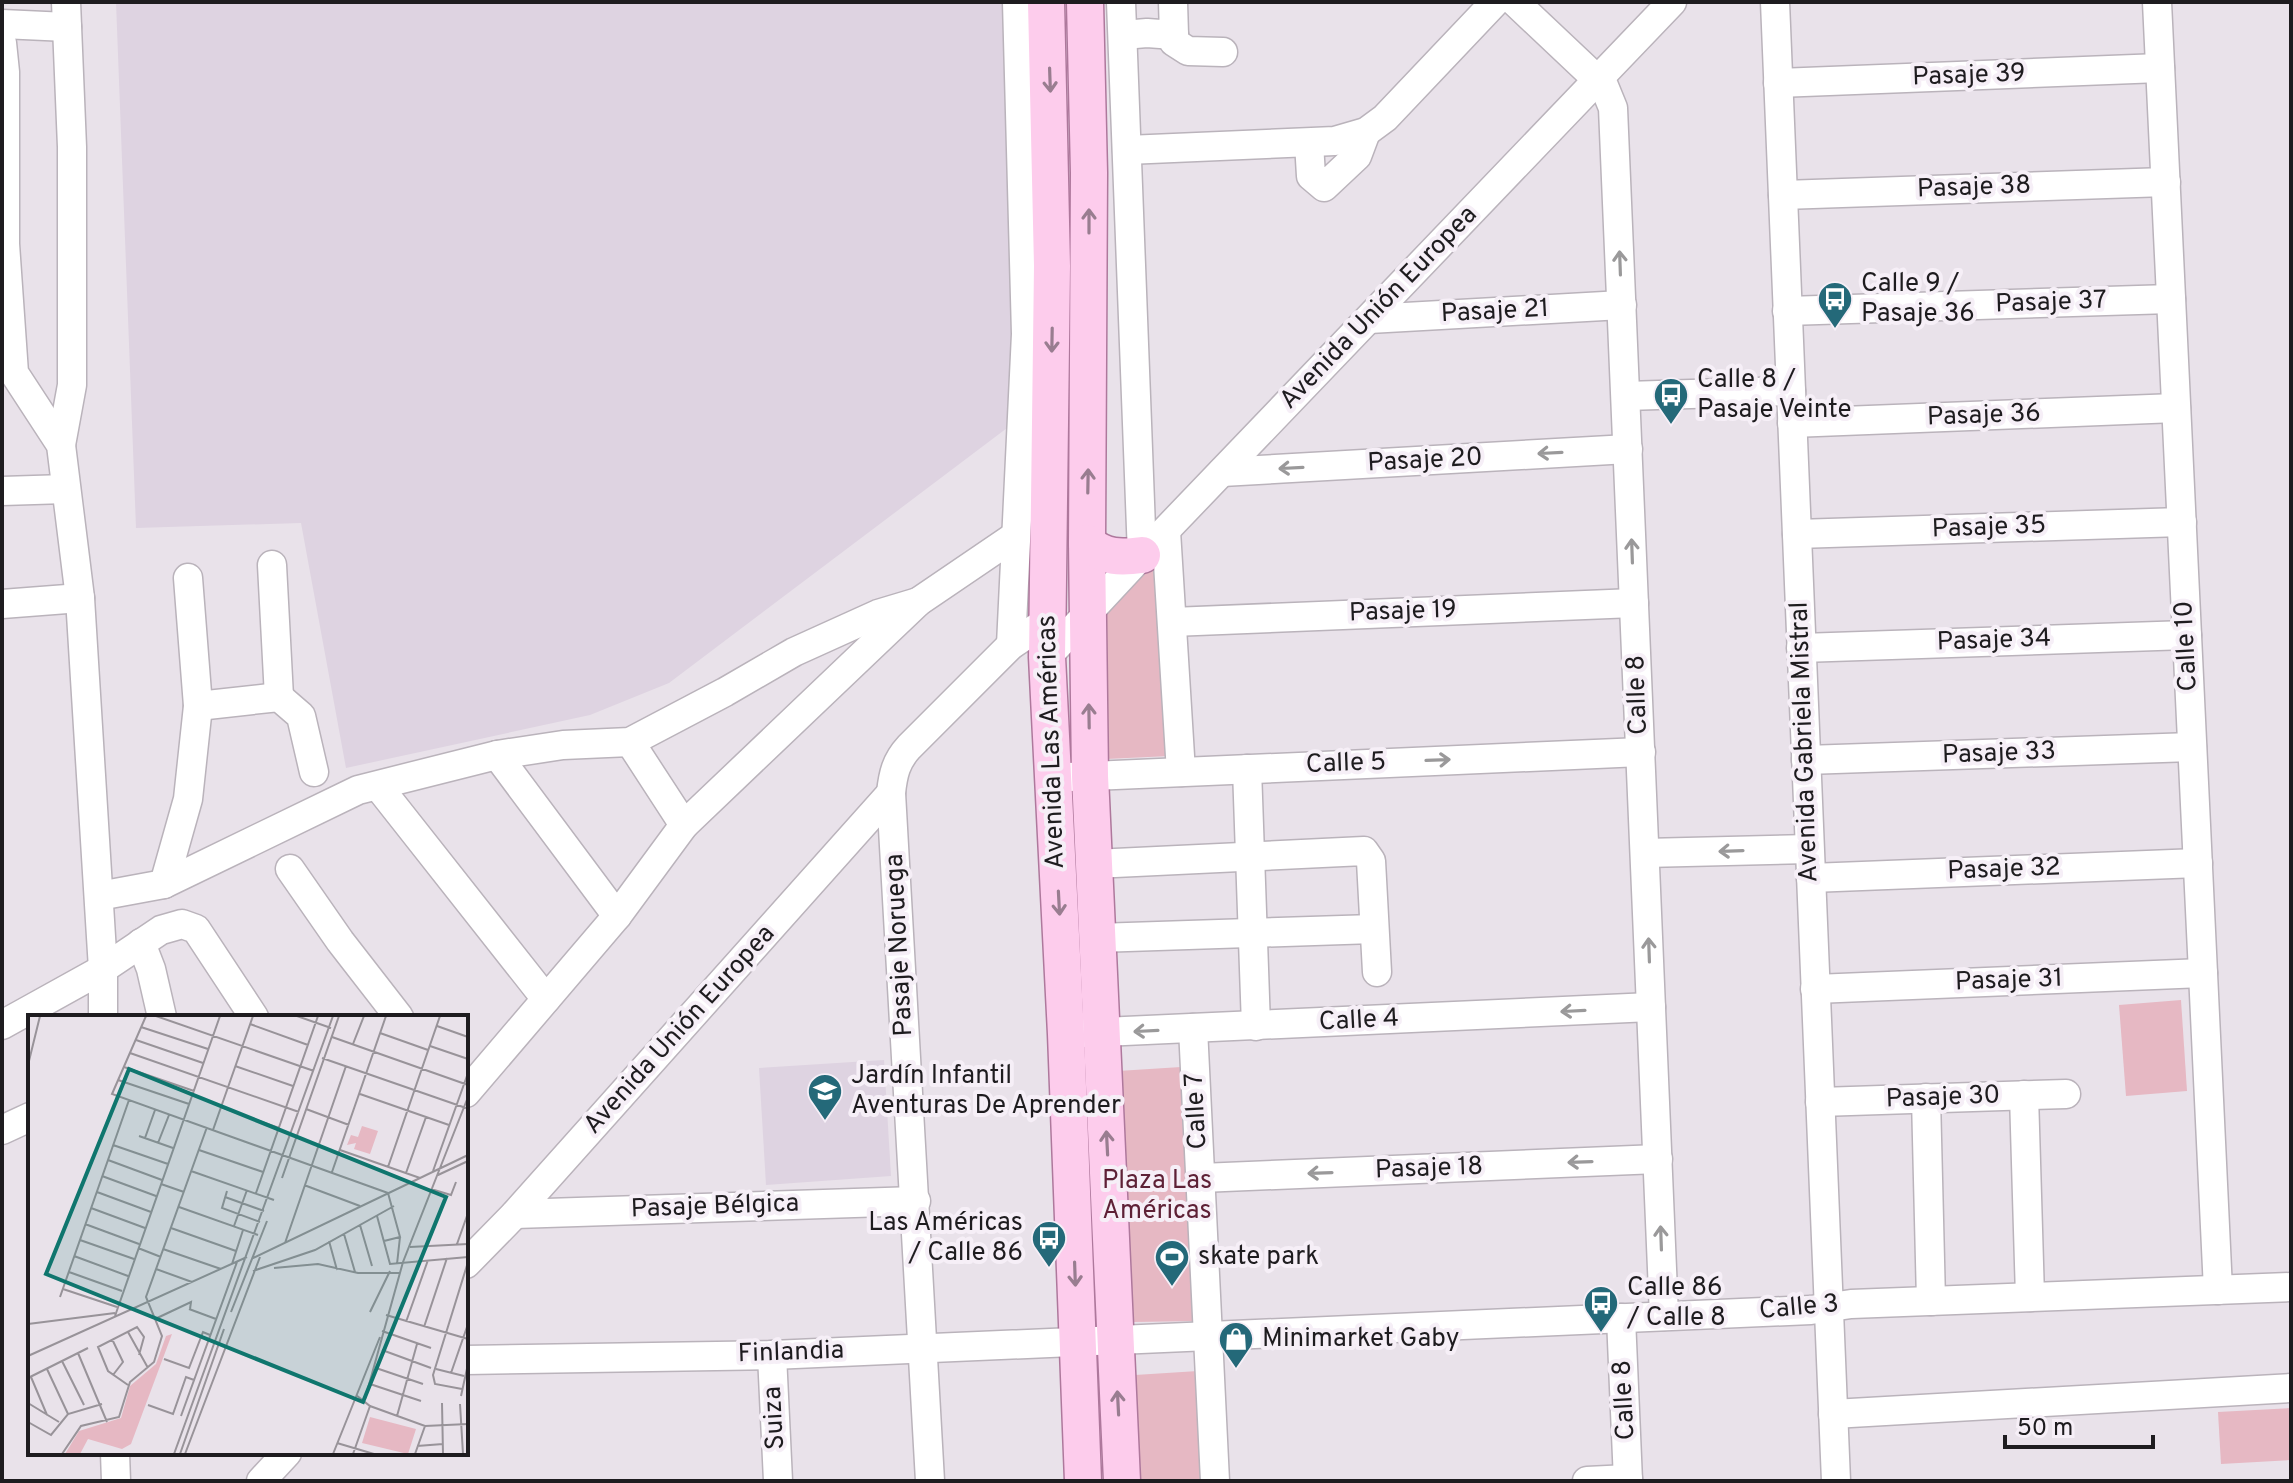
<svg xmlns="http://www.w3.org/2000/svg" width="2293" height="1483" font-family="Overpass,sans-serif">
<rect width="100%" height="100%" fill="#e9e2ea"/>
<g fill="#ded3e1">
<path d="M116 2H1003L1019 419 669 683 590 715 346 768 301 523 136 528Z"/>
<path d="M884 1060 891 1176 766 1185 759 1068Z"/>
</g>
<g fill="#e6b8c3">
<path d="M1160 547 1170 756 1106 759 1099 616Z"/>
<path d="M2181 1000 2187 1091 2126 1096 2119 1005Z"/>
<path d="M1181 1067 1197 1321 1133 1322 1118 1071Z"/>
<path d="M1198 1371 1205 1481H1141L1135 1375Z"/>
<path d="M2291 1408V1460L2221 1464 2218 1412Z"/>
</g>
<g fill="none" stroke-linecap="round" stroke-linejoin="round">
<g stroke="#bab3bb" stroke-width="31">
<g id="minor">
<path d="M1121 2 1142 555"/>
<path d="M1515 2 1604 86 1613 108 1664 1316"/>
<path d="M1775 2 1836 1481"/>
<path d="M2157 2 2218 1290"/>
<path d="M2 24 67 27"/>
<path d="M1123 35 1147 33 1174 35 1173 2"/>
<path d="M1174 35V42L1188 51 1223 52"/>
<path d="M2 43 5 72V244L14 373 61 445 80 598 103 969V1017"/>
<path d="M1778 83 2160 68"/>
<path d="M1309 143 1311 176 1324 187 1357 156 1366 132"/>
<path d="M1127 150 1335 141 1366 132 1385 118 1495 2"/>
<path d="M1783 195 2166 182"/>
<path d="M1787 311 2171 299"/>
<path d="M1369 319 1622 305"/>
<path d="M1626 396 1791 391"/>
<path d="M1792 423 2176 408"/>
<path d="M61 445 72 385V147L66 2"/>
<path d="M1222 472 1628 449"/>
<path d="M2 491 66 489"/>
<path d="M1166 531 1181 772"/>
<path d="M1797 534 2182 522"/>
<path d="M272 565 279 697"/>
<path d="M2 604 80 598"/>
<path d="M1172 622 1634 603"/>
<path d="M1011 645 1026 334 1017 2"/>
<path d="M1801 648 2187 635"/>
<path d="M1047 657 1142 555 1672 2"/>
<path d="M198 706 279 697 301 716 314 772"/>
<path d="M630 742 684 825"/>
<path d="M497 755 617 916"/>
<path d="M1806 760 2192 747"/>
<path d="M1247 769 1256 1026"/>
<path d="M1069 777 1641 752"/>
<path d="M378 786 546 999"/>
<path d="M1645 853 1809 849"/>
<path d="M1094 864 1364 851 1371 861 1377 972"/>
<path d="M290 869 340 941 399 1017"/>
<path d="M1811 878 2198 863"/>
<path d="M164 884 188 799 198 706 188 578"/>
<path d="M99 896 164 884 358 790 497 755 563 745 630 742 725 692 794 652 878 614 918 602"/>
<path d="M1097 938 1374 929"/>
<path d="M141 943 151 969 162 1017"/>
<path d="M1815 989 2203 973"/>
<path d="M2 1025 103 969 161 930 182 924 196 929 254 1017"/>
<path d="M1193 1028 1215 1481"/>
<path d="M1081 1033 1651 1007"/>
<path d="M466 1093 617 916 684 825 918 602 1015 536"/>
<path d="M2024 1095 2030 1297"/>
<path d="M1926 1098 1931 1301"/>
<path d="M1820 1102 2066 1094"/>
<path d="M2 1130 30 1117"/>
<path d="M1201 1178 1658 1159"/>
<path d="M515 1214 916 1201"/>
<path d="M466 1264 515 1214 891 793"/>
<path d="M1621 1318 1628 1481"/>
<path d="M772 1355 778 1481"/>
<path d="M466 1360 772 1355 1811 1310 1851 1304 2291 1287"/>
<path d="M1833 1414 2291 1388"/>
<path d="M115 1453 116 1481"/>
<path d="M261 1481 287 1453"/>
<path d="M930 1481 891 793C893 774 896 761 909 747L1011 645 1047 621"/>
<path d="M1587 1481 1628 1479"/>
</g>
</g>
<g stroke="#ae789c" stroke-width="39">
<g id="major">
<path d="M1046 2 1052 266 1047 657 1066 1034 1083 1481"/>
<path d="M1085 2 1089 173 1087 543 1090 776 1122 1481"/>
<path d="M1087 543C1105 558 1120 558 1142 555"/>
</g>
</g>
<use href="#minor" stroke="#fff" stroke-width="28"/>
<use href="#major" stroke="#fdccec" stroke-width="36"/>
</g>
<defs><path id="oneway-shaft" d="M-6 0H5M1.5-3L5.5 0L1.5 3" fill="none" stroke-width="1.6" stroke-linecap="round" stroke-linejoin="round" transform="scale(2)"/></defs>
<g stroke="#997d90">
<use href="#oneway-shaft" transform="translate(1050 80) rotate(88)"/>
<use href="#oneway-shaft" transform="translate(1089 221) rotate(-90)"/>
<use href="#oneway-shaft" transform="translate(1052 340) rotate(91)"/>
<use href="#oneway-shaft" transform="translate(1088 481) rotate(-89)"/>
<use href="#oneway-shaft" transform="translate(1089 716) rotate(-91)"/>
<use href="#oneway-shaft" transform="translate(1059 903) rotate(87)"/>
<use href="#oneway-shaft" transform="translate(1107 1143) rotate(-93)"/>
<use href="#oneway-shaft" transform="translate(1075 1274) rotate(88)"/>
<use href="#oneway-shaft" transform="translate(1118 1403) rotate(-93)"/>
</g>
<g stroke="#9a999a">
<use href="#oneway-shaft" transform="translate(1620 263) rotate(-92)"/>
<use href="#oneway-shaft" transform="translate(1550 453) rotate(177)"/>
<use href="#oneway-shaft" transform="translate(1291 468) rotate(177)"/>
<use href="#oneway-shaft" transform="translate(1632 551) rotate(-92)"/>
<use href="#oneway-shaft" transform="translate(1438 760) rotate(-2)"/>
<use href="#oneway-shaft" transform="translate(1731 851) rotate(178)"/>
<use href="#oneway-shaft" transform="translate(1649 950) rotate(-92)"/>
<use href="#oneway-shaft" transform="translate(1573 1011) rotate(177)"/>
<use href="#oneway-shaft" transform="translate(1146 1031) rotate(177)"/>
<use href="#oneway-shaft" transform="translate(1580 1162) rotate(178)"/>
<use href="#oneway-shaft" transform="translate(1320 1173) rotate(178)"/>
<use href="#oneway-shaft" transform="translate(1661 1238) rotate(-92)"/>
</g>
<defs>
<g id="bus-pin" transform="scale(1.8)"><path d="M0 17L-7.5 6A9.5 9.5 0 1 1 7.5 6Z" fill="#246979" stroke="#f6eff7"/><path d="M-5-6H5V4H4V6H2V4H-2V6H-4V4H-5ZM-3.5-4V0h7V-4ZM-3.5 1.2v1.5H-2V1.2ZM2 1.2v1.5H3.5V1.2Z" fill="#fff"/></g>
<g id="school-pin" transform="scale(1.8)"><path d="M0 17L-7.5 6A9.5 9.5 0 1 1 7.5 6Z" fill="#246979" stroke="#f6eff7"/><path d="M0-5L7-2L0 1L-7-2ZM-4 1L0 2.5L4 1V4Q0 6-4 4Z" fill="#fff"/></g>
<g id="stadium-pin" transform="scale(1.8)"><path d="M0 17L-7.5 6A9.5 9.5 0 1 1 7.5 6Z" fill="#246979" stroke="#f6eff7"/><path d="M0-5a6.5 5 0 1 0 0 10a6.5 5 0 1 0 0-10ZM-3.5-1.8h7v3.6h-7Z" fill="#fff"/></g>
<g id="shop-pin" transform="scale(1.8)"><path d="M0 17L-7.5 6A9.5 9.5 0 1 1 7.5 6Z" fill="#246979" stroke="#f6eff7"/><path d="M-5-2.5h2.3a2.7 3.5 0 0 1 5.4 0H5L5.5 6h-11ZM-1.5-2.5h3a1.5 2.3 0 0 0-3 0Z" fill="#fff"/></g>
</defs>
<g fill-rule="evenodd">
<use href="#bus-pin" x="1835" y="299"/>
<use href="#bus-pin" x="1671" y="395"/>
<use href="#school-pin" x="825" y="1091"/>
<use href="#bus-pin" x="1049" y="1238"/>
<use href="#stadium-pin" x="1172" y="1257"/>
<use href="#bus-pin" x="1601" y="1303"/>
<use href="#shop-pin" x="1236" y="1339"/>
</g>
<g text-anchor="middle" dominant-baseline="central" stroke-width="8" stroke-linejoin="round" paint-order="stroke">
<g font-size="26" fill="#1e1c1f" stroke="#f6eff7">
<text transform="translate(1969 76) rotate(-2)">Pasaje 39</text>
<text transform="translate(1974 188) rotate(-2)">Pasaje 38</text>
<text transform="translate(2051 303) rotate(-2)">Pasaje 37</text>
<text transform="translate(1379 308) rotate(-46)">Avenida Unión Europea</text>
<text transform="translate(1495 312) rotate(-3)">Pasaje 21</text>
<text transform="translate(1984 416) rotate(-2)">Pasaje 36</text>
<text transform="translate(1425 461) rotate(-3)">Pasaje 20</text>
<text transform="translate(1989 528) rotate(-2)">Pasaje 35</text>
<text transform="translate(1403 612) rotate(-2)">Pasaje 19</text>
<text transform="translate(1994 641) rotate(-2)">Pasaje 34</text>
<text transform="translate(2187 646) rotate(-93)">Calle 10</text>
<text transform="translate(1638 695) rotate(-92)">Calle 8</text>
<text transform="translate(1052 742) rotate(-92)">Avenida Las Américas</text>
<text transform="translate(1805 742) rotate(-92)">Avenida Gabriela Mistral</text>
<text transform="translate(1999 754) rotate(-2)">Pasaje 33</text>
<text transform="translate(1346 764) rotate(-2)">Calle 5</text>
<text transform="translate(2004 870) rotate(-2)">Pasaje 32</text>
<text transform="translate(900 945) rotate(-93)">Pasaje Noruega</text>
<text transform="translate(2009 981) rotate(-2)">Pasaje 31</text>
<text transform="translate(1359 1021) rotate(-3)">Calle 4</text>
<text transform="translate(680 1030) rotate(-48)">Avenida Unión Europea</text>
<text transform="translate(1943 1098) rotate(-2)">Pasaje 30</text>
<text transform="translate(1197 1111) rotate(-93)">Calle 7</text>
<text transform="translate(1429 1169) rotate(-2)">Pasaje 18</text>
<text transform="translate(715 1207) rotate(-2)">Pasaje Bélgica</text>
<text transform="translate(1799 1308) rotate(-5)">Calle 3</text>
<text transform="translate(791 1353) rotate(-2)">Finlandia</text>
<text transform="translate(1625 1400) rotate(-93)">Calle 8</text>
<text transform="translate(775 1418) rotate(-93)">Suiza</text>
</g>
<g font-size="26" fill="#1e1c1f" stroke="#f6eff7" text-anchor="start">
<text x="1861" y="284">Calle 9 /<tspan x="1861" dy="30">Pasaje 36</tspan></text>
<text x="1697" y="380">Calle 8 /<tspan x="1697" dy="30">Pasaje Veinte</tspan></text>
<text x="851" y="1076">Jardín Infantil<tspan x="851" dy="30">Aventuras De Aprender</tspan></text>
<text x="1023" y="1223" text-anchor="end">Las Américas<tspan x="1023" dy="30">/ Calle 86</tspan></text>
<text x="1198" y="1257">skate park</text>
<text x="1627" y="1288">Calle 86<tspan x="1627" dy="30">/ Calle 8</tspan></text>
<text x="1262" y="1339">Minimarket Gaby</text>
</g>
<g font-size="26" fill="#5e2136" stroke="#f6eff7">
<text x="1157" y="1181">Plaza Las<tspan x="1157" dy="30">Américas</tspan></text>
</g>
</g>
<g transform="translate(28 1015)">
<rect width="440" height="440" fill="#e9e2ea"/>
<path d="M334 111 350 116 342 139 326 134 328 128 319 130 323 120 330 122ZM144 319 103 429 94 434 60 424 52 439H37L51 416 93 403 102 371 128 349 138 321ZM342 402 388 414 380 439 334 428Z" fill="#e6b8c3"/>
<path fill="none" stroke="#989399" stroke-width="2" d="M118 1 84 79 360 178M128 1 286 56M269 1 303 13M222 9 280 30M409 11 440 22M113 12 180 34M352 18 400 35M304 22 440 70M108 25 175 48M325 29 336 1M402 31 440 44M102 38 271 97M294 43 438 93M0 50 12 1M207 51 265 71M96 52 166 76M90 65 161 89M332 79 421 110M193 92 251 113M278 94 321 110M185 115 225 1M111 121 145 133M117 123 127 95M130 128 141 100M85 130 140 149M171 135 235 157M312 135 392 163M80 145 134 165M360 152 412 1M163 156 246 185M405 156 440 58M304 157 358 1M378 158 398 102M410 160 440 146M74 161 128 181M254 163 311 1M133 169 156 177M276 170 332 191M403 174 423 180 428 167M199 176 194 193 232 207M69 177 123 197M228 178 290 1M197 182 236 196M151 192 230 220M63 193 117 213M349 201 362 249 440 242M57 209 111 229M332 210 344 251M206 211 219 175M143 213 208 236M316 219 327 257M52 225 106 244M301 226 309 255M356 226 372 222 360 178M257 228 318 51M429 229 440 198M382 232 440 229M110 233 133 242M135 234 193 254M46 241 100 261M225 243 440 140M204 249 215 215M369 249 372 222M246 253 290 249 330 258H372M128 254 164 267M225 256 287 235 366 191M41 257 94 276M35 274 89 292M32 282 101 85M161 294 188 304M203 297 239 206M342 297 362 256M358 300 440 324M87 301 192 1M127 304 163 287 162 294M378 307 400 245M0 309 87 298M396 312 419 243M354 316 403 333M100 317 120 353M84 324 95 347 85 360M354 335 403 353M50 338 79 407M0 341 219 242M136 344 161 353 175 317 182 320M34 346 56 390M348 353 395 369M19 354 40 399M408 354 436 361M423 358 440 309M3 362 19 400M0 363 60 333M342 369 393 386M100 370 80 356 70 332 109 312 116 322 111 340M434 374 407 369 405 360 440 247M328 380 342 391 397 411 440 409M433 381 440 349M337 384 375 247 440 82M0 388 31 407M414 388 415 439M432 389 435 439M120 390 145 399 158 362 166 365M153 401 209 247M369 401 389 329M0 407 23 420 40 399 74 389M309 428 346 439M389 431 415 429M34 439 53 411 91 402 102 367 126 347 134 321 118 282 179 112M146 439 305 1M152 439 196 314M157 439 232 242M305 439 352 322M325 439 342 391M387 439 397 411"/>
<path fill="#0f766e" fill-opacity="0.15" stroke="#0f766e" stroke-width="4" d="M101 54 418 182 335 387 18 259Z"/>
<rect width="440" height="440" fill="none" stroke="#1e1c1f" stroke-width="4"/>
</g>
<rect width="2293" height="1483" fill="none" stroke="#1e1c1f" stroke-width="8"/>
<path d="M2005 1435v12h148v-12" fill="none" stroke="#1e1c1f" stroke-width="4"/>
<text x="2017" y="1435" font-size="24" fill="#1e1c1f" stroke="#f6eff7" stroke-width="6" paint-order="stroke">50 m</text>
</svg>
